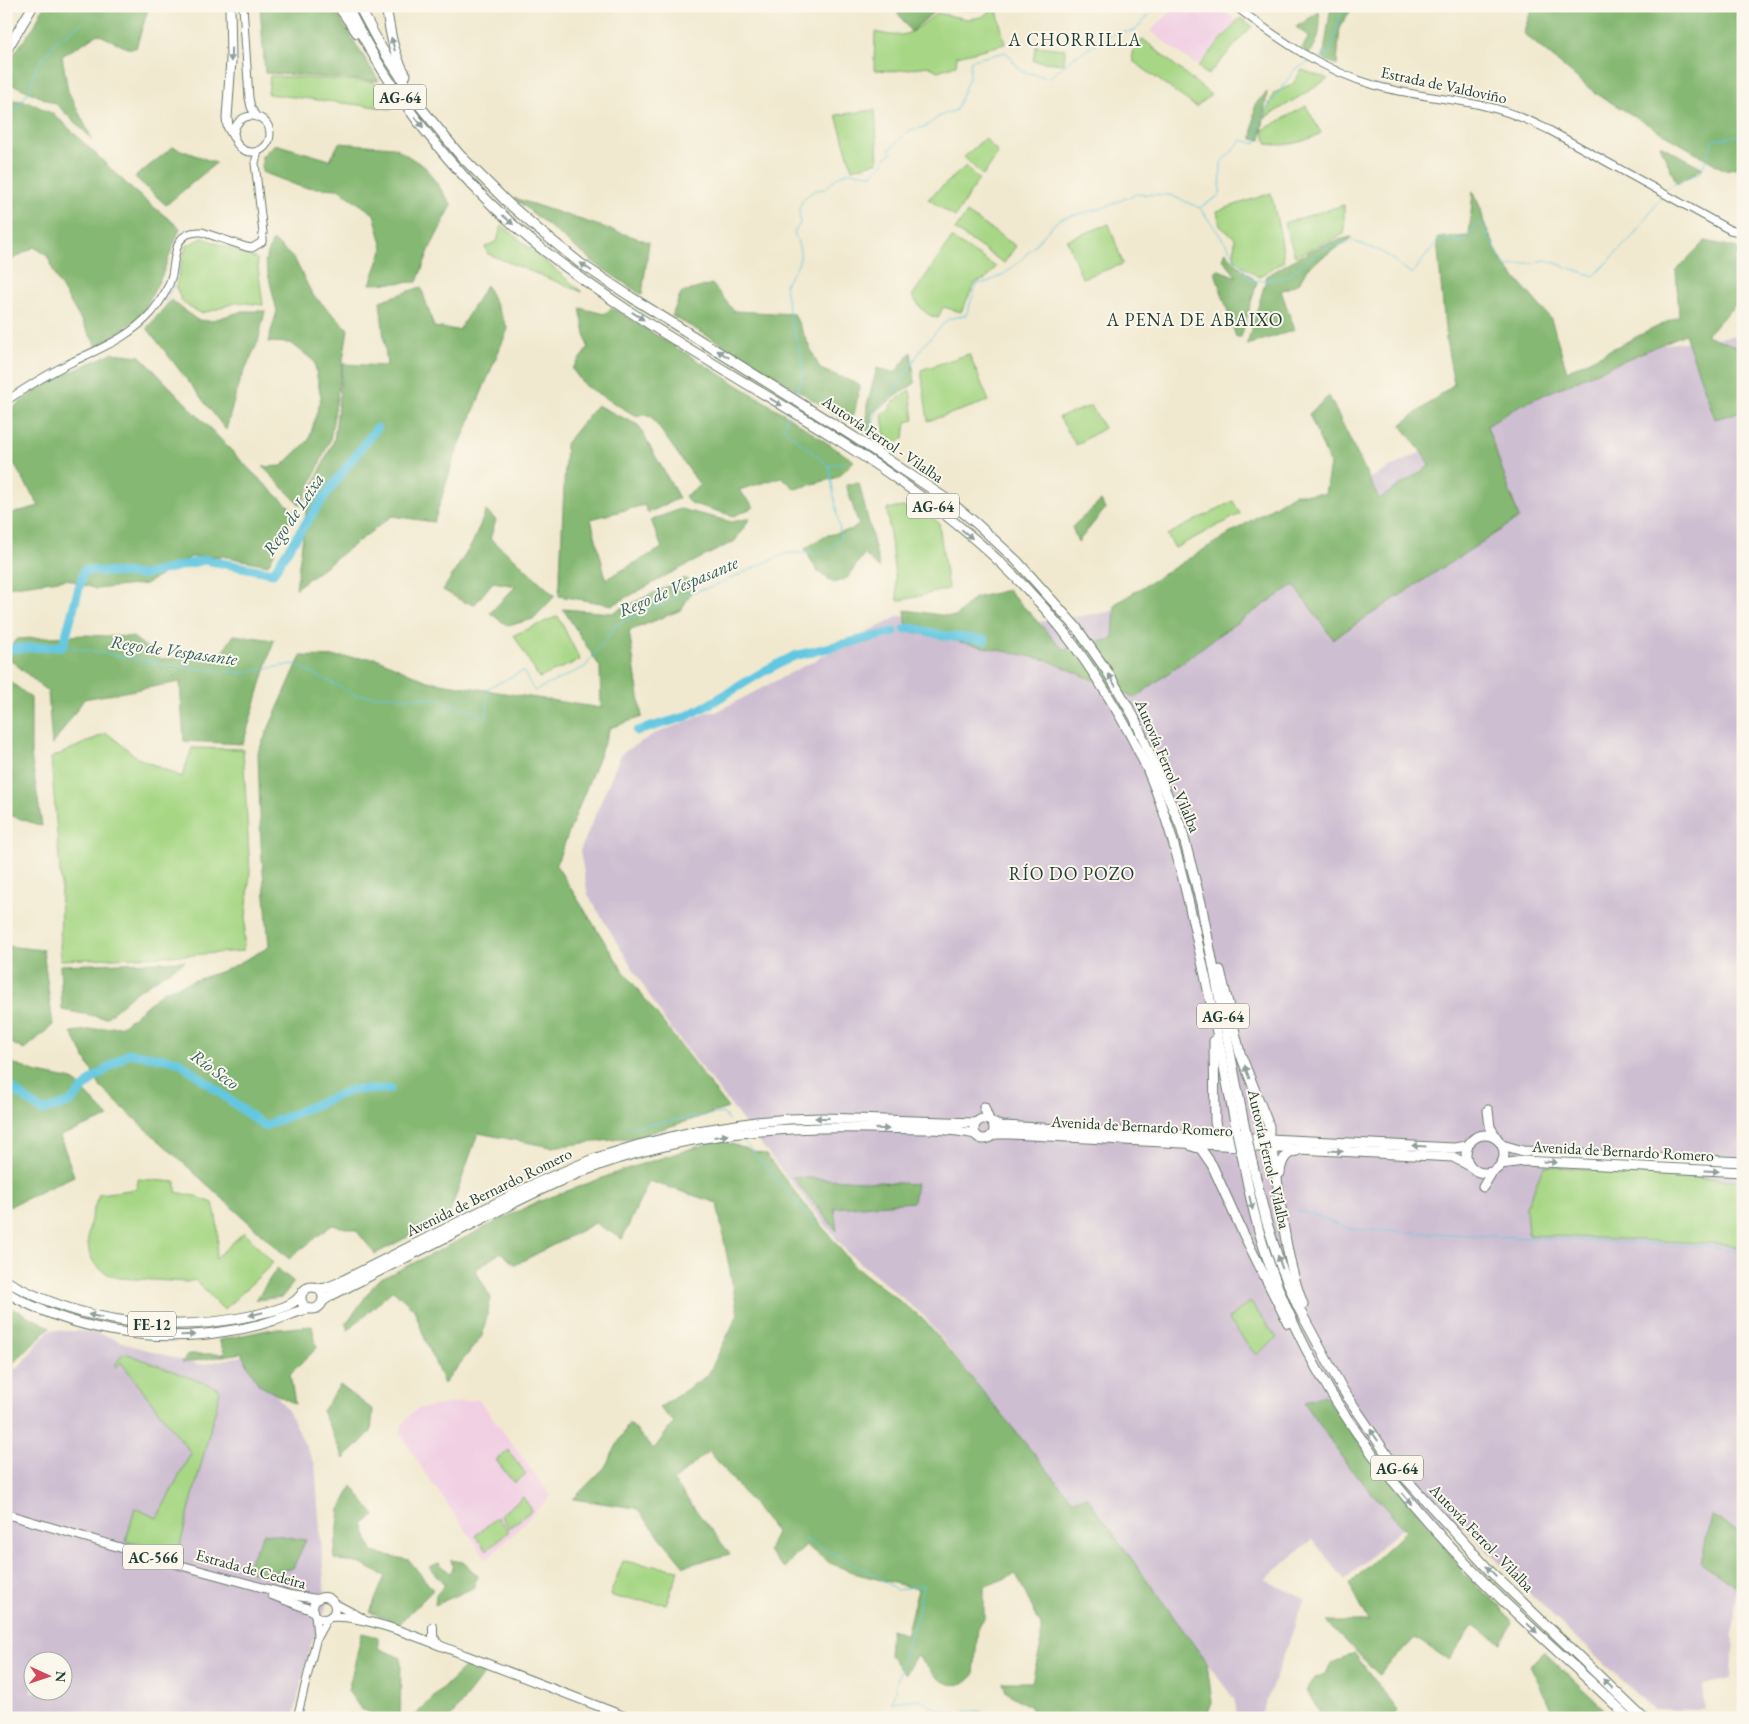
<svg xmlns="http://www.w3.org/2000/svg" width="1749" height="1724" font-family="'EB Garamond',serif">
<rect width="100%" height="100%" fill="#fbf7ec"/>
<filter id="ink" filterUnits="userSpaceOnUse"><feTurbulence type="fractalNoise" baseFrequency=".02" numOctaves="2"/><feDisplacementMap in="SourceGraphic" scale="10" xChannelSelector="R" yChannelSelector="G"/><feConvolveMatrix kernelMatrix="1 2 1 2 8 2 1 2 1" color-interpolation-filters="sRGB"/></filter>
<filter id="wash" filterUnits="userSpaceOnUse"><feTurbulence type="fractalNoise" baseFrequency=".0096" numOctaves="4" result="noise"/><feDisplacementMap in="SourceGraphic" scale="20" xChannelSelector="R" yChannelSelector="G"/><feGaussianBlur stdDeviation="1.12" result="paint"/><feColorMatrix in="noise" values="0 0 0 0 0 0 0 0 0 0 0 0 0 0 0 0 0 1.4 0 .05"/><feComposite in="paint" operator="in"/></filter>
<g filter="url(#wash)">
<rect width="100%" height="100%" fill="#f1e9cf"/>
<g fill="#f1d0e3">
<path d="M1177 6H1217L1237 21 1197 66 1150 31Z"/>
<path d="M479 1399 551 1496 487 1560 425 1473 401 1434 402 1425 410 1415 417 1409Z"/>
</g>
<g fill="#cebed1" fill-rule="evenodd">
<path d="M1739 335 1743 339V1534L1711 1515 1701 1563 1736 1587 1732 1679 1703 1685 1705 1710 1653 1709 1527 1591 1463 1526 1400 1529 1345 1580 1312 1539 1265 1580 1305 1599 1260 1718H1238L1234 1699 1135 1567 1066 1500 924 1316 848 1253 771 1157 665 1021 588 895 580 851 621 754 654 734 694 719 707 712H716L899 616 1005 617 1039 622 1109 612 1620 350Z"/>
<path d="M49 1330 96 1332 130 1345 200 1365 247 1355 288 1411 315 1464 326 1607 320 1626 311 1644 293 1718H6V1370L10 1364 17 1369ZM32 1662H62V1692H32Z"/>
</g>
<g fill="#a7d785" stroke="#638a5c">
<path d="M996 6 1005 44 957 56 956 65 938 71 928 66 895 71 874 70 875 32C908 40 911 33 937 13L967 19 982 17Z"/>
<path d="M1240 18 1252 26 1208 75 1198 67Z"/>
<path d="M1143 39 1211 95 1196 107 1133 61 1132 52Z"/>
<path d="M1036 46 1065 49 1064 64 1033 61Z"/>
<path d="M1302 70 1328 79 1265 118 1267 110 1274 93 1292 85Z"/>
<path d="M270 76 374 82 393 109 268 94Z"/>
<path d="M1306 106 1321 133C1305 142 1286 147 1267 144L1263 130Z"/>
<path d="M875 110 878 162 852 169 836 115Z"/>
<path d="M985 138 998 153 983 176 964 157Z"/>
<path d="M966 166 979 179 955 217 928 199Z"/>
<path d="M1271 193 1281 238 1284 261 1258 277 1234 259 1235 238 1220 226 1217 211Z"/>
<path d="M1344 205V234L1295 256 1284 223Z"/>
<path d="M967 213 1016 246 1004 263 955 230Z"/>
<path d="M1109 224 1123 264 1082 278 1067 240Z"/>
<path d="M502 225 582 292 488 254 485 247 497 241Z"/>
<path d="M203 238 257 259 263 305 238 302 211 311 200 313 182 302 176 287 186 246Z"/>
<path d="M952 238 996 267 986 279 975 283 961 312 943 307 938 318C925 316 919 305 912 296Z"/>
<path d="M969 354 989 401 928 421 921 370Z"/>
<path d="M910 390 914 420 906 422 904 438 897 442 885 438 882 414 891 409 890 405Z"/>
<path d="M1091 406 1104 428 1076 445 1059 417Z"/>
<path d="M1233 501 1240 514 1175 548 1167 535Z"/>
<path d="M904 507 912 513 924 511 939 523 948 589 898 601 887 509Z"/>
<path d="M558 616 580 660 539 678 514 635Z"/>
<path d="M107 733 138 758 182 777 192 748 243 749 250 872 243 951 191 955 60 960 61 883 51 758Z"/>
<path d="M1544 1166 1743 1181V1248L1726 1244 1528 1235 1526 1207Z"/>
<path d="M138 1179 176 1182V1192L195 1196 213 1203C218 1223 220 1239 215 1259L244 1232 273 1263 224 1310 195 1280 187 1282 119 1278C75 1266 87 1227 99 1194L137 1189Z"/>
<path d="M1250 1302 1277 1338 1256 1355 1228 1319Z"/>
<path d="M125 1353 217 1388 220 1392 179 1549 172 1554 126 1541 135 1508 157 1518 191 1453 121 1362 117 1367 115 1365 122 1355Z"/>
<path d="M508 1450 526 1474 514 1483 496 1460Z"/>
<path d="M523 1497 532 1510 509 1528 500 1515Z"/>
<path d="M497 1517 509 1531 487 1550 475 1536Z"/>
<path d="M623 1561 679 1570 666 1604 619 1598 610 1595Z"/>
</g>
<g fill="#85b872" stroke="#527a53">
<path d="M44 6H149L136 48H127L98 34 62 56 68 91 92 139 56 104 14 85 6 87V65L35 25Z"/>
<path d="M260 6H332L379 81 265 73Z"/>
<path d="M893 6H977L980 10 937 9 911 32Z"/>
<path d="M1331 6H1354L1340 26 1337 65 1323 59Z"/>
<path d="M1533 6H1743V166L1725 170 1595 93 1523 33Z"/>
<path d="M1319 12C1322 24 1318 46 1309 54L1302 48 1309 37 1296 27Z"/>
<path d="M1267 92 1261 140 1252 139 1255 104Z"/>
<path d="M6 99 29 102 55 115 134 191 180 228 162 275 141 316 97 347 57 280 47 255 34 247 6 263Z"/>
<path d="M339 143 394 147 425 167 452 205 430 248 417 282 370 284 383 248 374 214 338 189 301 187 262 172V156L275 144 330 160Z"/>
<path d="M1660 145 1703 168 1677 184Z"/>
<path d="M173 147 216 163 166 205 135 177Z"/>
<path d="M1473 191 1481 209 1484 223 1502 262 1551 319 1567 371 1679 316 1676 270 1705 241 1743 249V297L1706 335 1743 349V415L1740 412 1715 419 1685 334 1520 405 1487 426 1519 518 1333 639 1294 585 1220 634 1135 698 1047 660 907 631 905 610 955 617 974 598 1008 590 1063 649 1113 639 1115 604 1294 494H1325L1330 464 1309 414 1329 396 1379 499 1431 465 1401 425 1454 384 1446 340 1437 238 1469 236Z"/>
<path d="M514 198 649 242 642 295 596 264Z"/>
<path d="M1352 237 1307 268 1299 283 1281 291 1295 330 1247 345 1267 276C1293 260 1322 242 1352 237Z"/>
<path d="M273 240 295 260 312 294 348 329 330 440 301 506 263 467 282 466 309 440 321 397 314 361 291 343 268 342 277 311 265 261Z"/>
<path d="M1226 252 1234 262 1257 282 1241 337H1236L1215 272 1219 270 1237 277 1222 258Z"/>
<path d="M712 284 734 311 794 314 820 369 860 385 854 415 844 419 726 346 672 316 681 293Z"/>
<path d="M486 285 508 329 454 458 434 522 392 516 296 588 308 497 334 440 343 364 387 366 380 301 421 287 434 327 459 330Z"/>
<path d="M171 300 197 320 210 321 243 311H265L258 342 239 382 226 430 147 328Z"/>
<path d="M580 308 604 314 612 308 783 413 854 461 838 477 795 489 782 477 739 490 754 507 734 516 690 503 685 496 700 485 650 415 636 416 585 386 572 369 588 348Z"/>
<path d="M911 352 915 383 872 413 875 440 866 437 867 405 877 368 895 373Z"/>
<path d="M112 353 140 356 253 473 295 512 268 565 222 556 191 557 146 584 96 589 67 579 6 587V516L9 514 39 506 6 451V413L45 384Z"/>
<path d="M597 405 638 425 679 498 648 513 644 505 591 519 606 579 662 548 651 520 680 509 732 522 750 518 735 541 673 572 613 605 559 596 566 443Z"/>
<path d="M859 483 880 569 864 554 847 578 834 583 817 571 805 549 824 536 851 530 859 525 846 485Z"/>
<path d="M1101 501 1105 509 1078 542 1072 527Z"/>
<path d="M486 511 496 520 490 539 515 559 555 596 533 619 508 626 490 613 516 586 493 582 475 604 464 602 443 590 472 544Z"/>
<path d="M685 578 695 586 681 610 629 631 642 717 610 728 556 865 622 969 728 1108 637 1137 551 1147 478 1133 449 1215 375 1254 356 1230 332 1225 289 1259 101 1088 71 1032 122 1026 164 991 228 969 269 947 261 845 258 752 301 656 376 658 427 681 601 708 600 667 563 609 612 613Z"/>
<path d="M84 635 133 637 161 659 220 656 234 635 274 640 243 744 184 741 180 682 84 699 52 746 48 692 6 656V651L17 639Z"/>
<path d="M6 678 31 698V755L42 826 6 814Z"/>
<path d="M6 946 43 950 53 1025 24 1050 6 1040Z"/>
<path d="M185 961 133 994 106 1018 62 1010 60 965Z"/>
<path d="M6 1060 34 1072 73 1080 109 1117 60 1136 74 1176 6 1208Z"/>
<path d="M719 1140 766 1155 853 1265 923 1319 1072 1500 1087 1497 1207 1663 1212 1702 1206 1718H1028L1032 1708 1006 1692 1003 1682H1032L1041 1645V1626L1016 1574 984 1587V1619L978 1626 974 1675C971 1678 968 1681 964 1683 943 1691 928 1668 917 1654L905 1674 889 1655 891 1629 906 1635 918 1589 857 1574 830 1563 806 1546 784 1568 768 1551 776 1532 709 1451 673 1481 730 1554 684 1566 636 1508 573 1499 605 1467 629 1423 654 1449 674 1422 659 1408 708 1375 738 1314 717 1203 649 1181 622 1239 595 1223 515 1265 501 1252 475 1270 491 1298 482 1336 444 1384 425 1339 414 1309 393 1290 348 1330 346 1324 377 1281 535 1203 629 1168Z"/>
<path d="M792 1177 916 1184 913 1202 834 1208 837 1231Z"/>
<path d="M277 1268 294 1282 282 1297 256 1300Z"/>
<path d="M6 1307 20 1312 50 1327 6 1370Z"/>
<path d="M312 1326 317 1348 290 1374 295 1404 259 1385 241 1353 182 1363 188 1354H225L219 1340 267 1330Z"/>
<path d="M340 1385 373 1410 371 1432 344 1459 322 1411Z"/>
<path d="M1324 1395 1367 1454 1434 1531 1464 1574 1499 1605 1512 1623 1502 1643 1473 1626 1449 1660 1415 1638 1379 1675 1327 1622H1369L1349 1584 1406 1531 1348 1466 1304 1402Z"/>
<path d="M352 1486 375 1516 363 1524 372 1552 409 1560 433 1590 399 1624 370 1612 385 1576 361 1564 334 1559 340 1510Z"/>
<path d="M1711 1515 1743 1534V1592L1701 1563Z"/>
<path d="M264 1533 306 1540 293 1568 264 1575 245 1569Z"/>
<path d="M451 1560 463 1562 478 1576 473 1588 435 1605 436 1595 445 1585 429 1567 439 1563 450 1573 453 1568Z"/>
<path d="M362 1633 378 1637V1648L401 1658 400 1718H383L361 1709 348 1691Z"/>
<path d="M1544 1652 1603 1708 1556 1718 1530 1666Z"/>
<path d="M1354 1653 1398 1711 1392 1718H1323L1307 1691 1315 1678 1325 1674 1332 1664Z"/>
<path d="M467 1665 485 1673 450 1718H412Z"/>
</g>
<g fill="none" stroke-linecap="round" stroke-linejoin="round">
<g stroke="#63c7e1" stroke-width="1">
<path d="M1318 59 1330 53 1343 6"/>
<path d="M6 119 18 107 29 91 36 67 57 41 82 23"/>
<path d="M1666 190 1668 187 1701 172 1713 140 1743 135"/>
<path d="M1201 207 1220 195 1221 163 1242 140 1256 144 1259 121 1295 69 1312 61"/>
<path d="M192 229H203"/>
<path d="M166 301C170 293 174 284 176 275 180 261 178 249 188 238"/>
<path d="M796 395 801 380 803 364 788 307 785 284C801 260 805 260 794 232L800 224 799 209 803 199 815 190 825 189 837 177 848 172 872 174 885 162 884 159 892 153 889 150 910 130 925 127 940 116 956 110 969 77 971 60 1006 52 1021 71 1049 78 1074 57 1115 33 1134 31 1158 6"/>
<path d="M788 415 783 428 829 466"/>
<path d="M869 431 878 410 905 376 923 346 948 319 966 315 977 284 986 283 1003 275 1020 261 1059 219 1103 208 1136 194 1170 195 1200 208 1227 245 1252 281 1284 278 1322 250 1353 241 1382 252 1412 274 1440 238 1463 242 1480 222 1506 267 1546 260 1594 276 1633 236 1662 195"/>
<path d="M63 646 186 668 242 673 294 664 356 695 440 699 487 718 488 688 523 671 534 691 585 667 617 624 682 595 714 586 787 553H824L841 538 829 466 843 462"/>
<path d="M624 1128 723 1113 729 1121"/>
<path d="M740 1137 816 1225"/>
<path d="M1297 1211C1316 1214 1332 1223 1350 1229L1711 1247 1743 1252"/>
<path d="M804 1539 874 1574 896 1590 923 1585 916 1620 904 1654 892 1702 920 1699 940 1711 961 1715 965 1712 980 1711 988 1718"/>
<path d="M1044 1718 1050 1716 1057 1718"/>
</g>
<g stroke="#63c7e1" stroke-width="9">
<path d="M905 629 913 628 946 636 985 640"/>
<path d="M6 649 63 646 84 570 143 575 205 560 273 573C305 522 340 474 377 428"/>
<path d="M637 731 685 717 708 705 766 670 794 656 894 632"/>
<path d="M6 1084 42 1111 69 1103 94 1078 129 1053 178 1061 264 1126 351 1090 390 1089"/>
</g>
</g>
</g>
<g filter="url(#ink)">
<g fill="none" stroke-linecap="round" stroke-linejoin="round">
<g stroke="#68796a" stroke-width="9">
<g id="secondary">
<path d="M243 6 249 98 251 107 256 117"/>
<path d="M1235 6C1278 39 1323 71 1377 86 1412 96 1450 98 1485 106 1508 111 1529 120 1549 130L1730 230 1743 233"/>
<circle cx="252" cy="134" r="18"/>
<path d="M1743 239 1740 249 1743 256"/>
<path d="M6 401C27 387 49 373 72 362 101 348 130 337 152 312 160 302 169 288 172 275 176 255 173 230 202 232L246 247 252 248 262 242 263 233 255 163 258 151"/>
<path d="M315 1614 317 1636"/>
<path d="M297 1718 317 1637 327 1619"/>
</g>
</g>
<g stroke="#68796a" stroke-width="10">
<g id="primary">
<path d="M6 1514 183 1566 290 1595 317 1599"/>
<path d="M272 1595 314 1611"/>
<circle cx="324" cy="1608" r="11"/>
<path d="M335 1604 362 1618"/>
<path d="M330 1617C363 1613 432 1643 465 1655 519 1676 574 1697 629 1718"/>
<path d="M433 1627V1636L439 1645"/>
</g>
</g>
<g stroke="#68796a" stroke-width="11">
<g id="highway">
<path d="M230 6 231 60 227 118 228 126 234 137"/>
<path d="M338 6 357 33"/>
<path d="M347 6C391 96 455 177 532 241 563 266 596 289 629 311 783 412 966 495 1076 648 1104 687 1129 728 1148 771 1172 827 1185 885 1198 944 1212 1005 1224 1067 1236 1128"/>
<path d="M359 6 381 47 419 105 459 154 508 203 539 230 580 263 631 297 854 437 948 500 977 524 1017 561 1076 627 1107 671 1134 717 1181 827 1201 903 1245 1129"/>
<path d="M386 6C390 31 393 54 406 75"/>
<path d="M6 51 33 6"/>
<path d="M1220 970 1240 1053 1269 1126V1133L1263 1141"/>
<path d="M1214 1041 1215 1122 1219 1139"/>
<path d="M984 1107 989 1120"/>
<path d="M1488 1110 1490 1127 1498 1140"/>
<circle cx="984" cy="1129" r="10"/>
<path d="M992 1123 1001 1126 1454 1148 1467 1146"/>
<circle cx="1485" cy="1154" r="19"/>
<path d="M991 1136 996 1134H1011L1086 1138 1453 1157 1470 1166"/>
<path d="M1269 1144 1273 1150C1281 1201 1284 1256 1303 1304"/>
<path d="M1502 1145 1523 1151 1743 1162"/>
<path d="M1192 1146 1201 1149 1212 1165 1242 1231 1288 1323"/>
<path d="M1250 1153 1266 1220 1280 1264 1298 1307 1343 1390 1396 1468 1490 1571 1643 1718"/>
<path d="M1242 1155C1248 1188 1255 1221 1266 1254 1309 1385 1392 1490 1488 1586 1534 1632 1583 1673 1629 1718"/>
<path d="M1501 1164 1523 1161 1743 1172"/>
<path d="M1280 1173C1281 1162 1285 1152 1297 1151"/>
<path d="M1483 1187 1492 1172"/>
<path d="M6 1281C83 1324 170 1334 255 1315 270 1311 291 1308 300 1296"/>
<circle cx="312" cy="1298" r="11"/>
<path d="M318 1289 326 1288 338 1283 532 1185 593 1159 638 1145 691 1132 756 1122 789 1119 823 1118 976 1123"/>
<path d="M6 1292C70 1330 154 1344 227 1331 243 1329 260 1325 275 1320 286 1317 296 1311 308 1309"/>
<path d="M323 1301 330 1296C379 1271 429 1246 478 1221 531 1194 584 1167 641 1152 716 1131 792 1126 869 1128 902 1129 944 1127 975 1134"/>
</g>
</g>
<use href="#secondary" stroke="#fff" stroke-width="7"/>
<use href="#primary" stroke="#fff" stroke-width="8"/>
<use href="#highway" stroke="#fff" stroke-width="9"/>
<g stroke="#68796a" stroke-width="11" stroke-linecap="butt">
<g id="highway-bridge">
<path d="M1236 1128 1242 1155"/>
<path d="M1245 1129 1250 1153"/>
</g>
</g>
<use href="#highway-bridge" stroke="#fff" stroke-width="9"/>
</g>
<defs><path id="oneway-solid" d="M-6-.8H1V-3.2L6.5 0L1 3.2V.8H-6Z" transform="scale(1.25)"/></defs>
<g fill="#8f9e9a">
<use href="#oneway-solid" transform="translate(393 44) rotate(-105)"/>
<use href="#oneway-solid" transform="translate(231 55) rotate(91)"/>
<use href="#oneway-solid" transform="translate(419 122) rotate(52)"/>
<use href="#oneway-solid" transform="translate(508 220) rotate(41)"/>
<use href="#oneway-solid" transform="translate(586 267) rotate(-145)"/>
<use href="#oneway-solid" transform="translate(638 316) rotate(33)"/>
<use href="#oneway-solid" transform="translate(723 354) rotate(-149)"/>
<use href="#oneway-solid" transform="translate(776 402) rotate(31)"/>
<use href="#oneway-solid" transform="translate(967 534) rotate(40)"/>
<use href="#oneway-solid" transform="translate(1112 680) rotate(-121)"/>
<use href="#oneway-solid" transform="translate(1247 1072) rotate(-109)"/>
<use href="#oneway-solid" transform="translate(822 1118) rotate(180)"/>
<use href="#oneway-solid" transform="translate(882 1129) rotate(2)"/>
<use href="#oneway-solid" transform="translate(721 1136) rotate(-8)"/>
<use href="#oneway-solid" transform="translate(1419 1146) rotate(-177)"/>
<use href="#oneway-solid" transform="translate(1336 1151) rotate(3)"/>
<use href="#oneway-solid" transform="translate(1550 1162) rotate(3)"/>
<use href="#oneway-solid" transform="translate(1712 1171) rotate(3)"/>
<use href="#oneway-solid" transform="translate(1251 1203) rotate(76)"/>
<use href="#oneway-solid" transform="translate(1280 1262) rotate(-109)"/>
<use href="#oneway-solid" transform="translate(256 1314) rotate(167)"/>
<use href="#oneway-solid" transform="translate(95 1316) rotate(-167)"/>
<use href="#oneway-solid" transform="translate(188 1335) rotate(-2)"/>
<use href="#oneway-solid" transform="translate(1374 1435) rotate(-125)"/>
<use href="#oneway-solid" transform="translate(1407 1499) rotate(50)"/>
<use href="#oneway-solid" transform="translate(1491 1571) rotate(-135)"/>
<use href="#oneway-solid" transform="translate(1532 1628) rotate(43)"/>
<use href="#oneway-solid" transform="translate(1608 1684) rotate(-136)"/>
</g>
</g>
<g text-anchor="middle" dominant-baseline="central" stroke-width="4" stroke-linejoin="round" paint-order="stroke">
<g fill="#fbf7ec" stroke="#61756b" stroke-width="1">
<rect x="374" y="84.5" width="52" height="25" rx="4"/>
<rect x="907" y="493.5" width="52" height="25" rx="4"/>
<rect x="1197" y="1003.5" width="52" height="25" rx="4"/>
<rect x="128" y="1311.5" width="48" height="25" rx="4"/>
<rect x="1371" y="1455.5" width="52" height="25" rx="4"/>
<rect x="123" y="1544.5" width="60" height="25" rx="4"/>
</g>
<g font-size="15" font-weight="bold" fill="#1f3d34">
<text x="400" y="97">AG-64</text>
<text x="933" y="506">AG-64</text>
<text x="1223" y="1016">AG-64</text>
<text x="152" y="1324">FE-12</text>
<text x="1397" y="1468">AG-64</text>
<text x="153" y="1557">AC-566</text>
</g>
<g font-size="16" fill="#1f3d34" stroke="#fbf7ec">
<text transform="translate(1444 85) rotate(12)">Estrada de Valdoviño</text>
<text transform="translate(883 439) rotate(34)">Autovía Ferrol - Vilalba</text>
<text transform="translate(1168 766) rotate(67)">Autovía Ferrol - Vilalba</text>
<text transform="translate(1142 1126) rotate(3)">Avenida de Bernardo Romero</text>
<text transform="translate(1623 1151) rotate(3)">Avenida de Bernardo Romero</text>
<text transform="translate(1269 1159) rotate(77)">Autovía Ferrol - Vilalba</text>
<text transform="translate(489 1192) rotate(-26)">Avenida de Bernardo Romero</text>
<text transform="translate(1482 1538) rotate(46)">Autovía Ferrol - Vilalba</text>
<text transform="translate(251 1569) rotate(15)">Estrada de Cedeira</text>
</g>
<g font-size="18" letter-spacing="1" fill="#1f3d34" stroke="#fbf7ec">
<text x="1075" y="39">A CHORRILLA</text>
<text x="1195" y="319">A PENA DE ABAIXO</text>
<text x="1072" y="873">RÍO DO POZO</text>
</g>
<g font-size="18" font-style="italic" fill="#30605f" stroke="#fbf7ec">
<text transform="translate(293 514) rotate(-56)">Rego de Leixa</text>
<text transform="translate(678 586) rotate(-23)">Rego de Vespasante</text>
<text transform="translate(174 650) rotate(8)">Rego de Vespasante</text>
<text transform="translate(215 1069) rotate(36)">Río Seco</text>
</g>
</g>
<rect width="1749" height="1724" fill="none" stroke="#fbf7ec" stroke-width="25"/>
<g transform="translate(48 1676) rotate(93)"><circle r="24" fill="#fbf7ec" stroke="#a3ada2"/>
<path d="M0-4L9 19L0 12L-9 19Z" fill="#d1495b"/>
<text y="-8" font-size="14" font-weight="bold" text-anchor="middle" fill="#1f3d34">N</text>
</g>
</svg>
